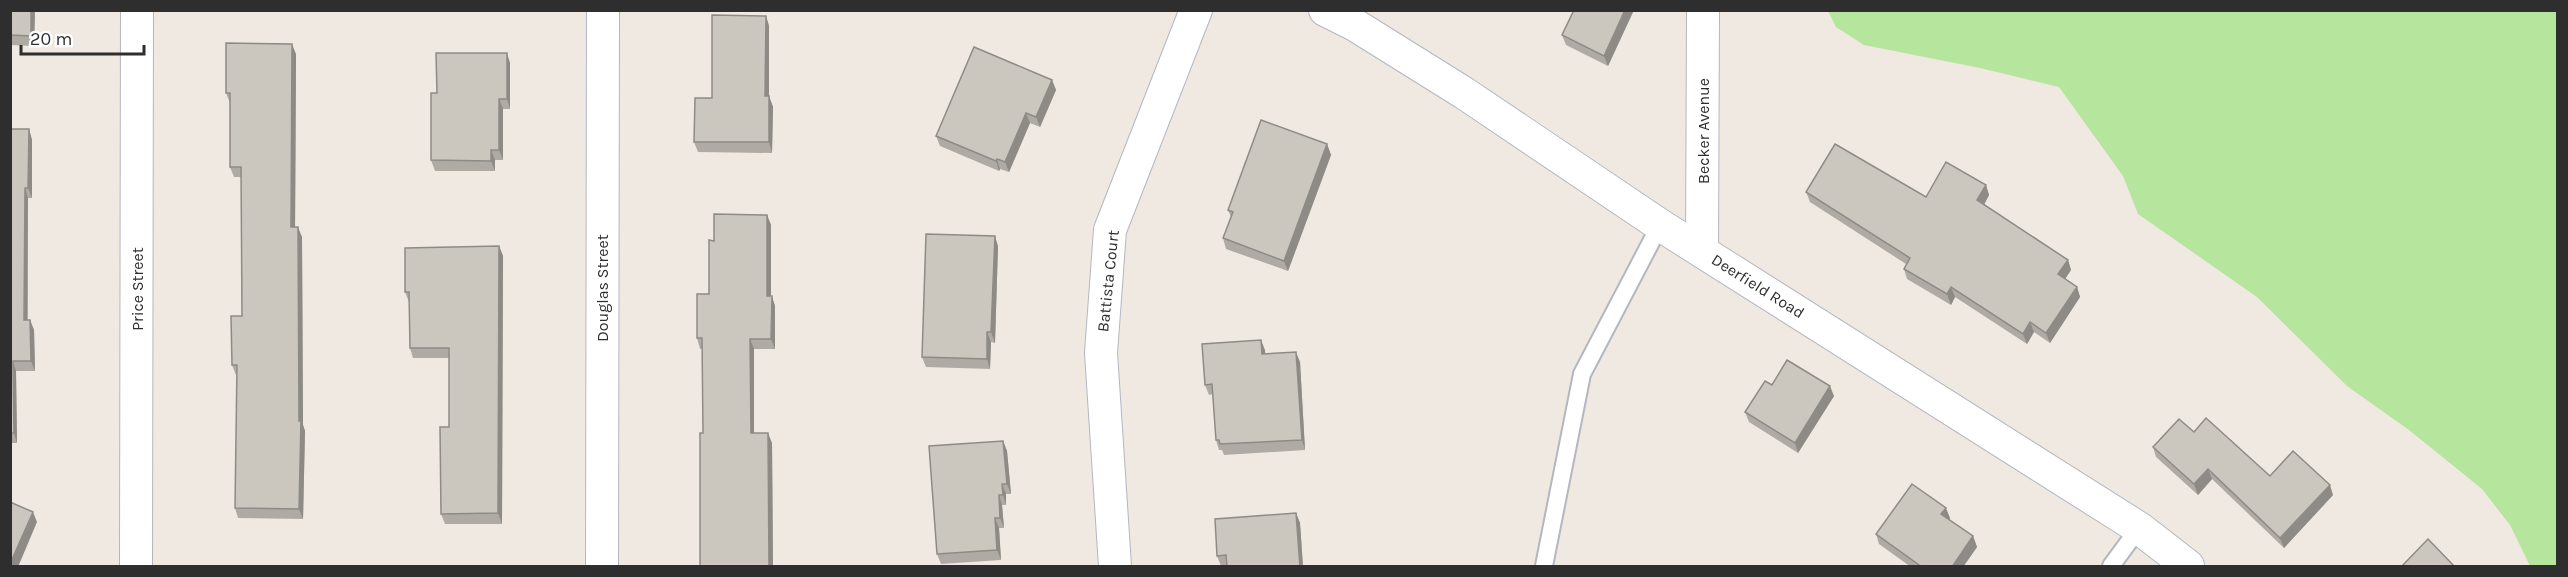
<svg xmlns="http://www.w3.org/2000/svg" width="2568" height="577" font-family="Karla,sans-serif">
<rect width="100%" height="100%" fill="#efe9e1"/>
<path fill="#b6e59e" d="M1828 11H2557V566H2530L2510 525 2482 489 2409 430 2347 386 2257 297 2138 214 2123 176 2059 87 1980 68 1864 45 1836 27Z"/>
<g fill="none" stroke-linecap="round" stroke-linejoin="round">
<g stroke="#b4b7c1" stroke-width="20">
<g id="service">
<path d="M1544 566 1582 374 1660 225"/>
<path d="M2111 566 2139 528"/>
</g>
</g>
<g stroke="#b4b7c1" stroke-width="34">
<g id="minor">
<path d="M1325 10 1355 25 1464 93 1660 225 2139 528 2188 566"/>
<path d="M1702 251 1703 10"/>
<path d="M136 566 137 10"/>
<path d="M602 566 603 10"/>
<path d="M1115 566 1101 353 1110 230 1196 10"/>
</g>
</g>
<use href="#service" stroke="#fff" stroke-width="16"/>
<use href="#minor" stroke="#fff" stroke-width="32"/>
</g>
<g fill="#afaba4">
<path d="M10 10H35L34 46 10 45Z"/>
<path d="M1588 11 1633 12 1608 66 1566 45 1562 35Z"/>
<path d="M766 16 769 26V96L773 107 772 153 698 152 694 142 712 98Z"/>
<path d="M296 54 295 227 302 237 303 425 305 431 303 519 238 518 235 508 237 375H236L232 365 242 316 241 177H234L230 167V103L226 93Z"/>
<path d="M510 63V109H503V160H495V171H435L431 160 437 93Z"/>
<path d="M1052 80 1056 90 1040 127 1030 123 1009 172 1000 169 999 171 940 146 936 136Z"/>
<path d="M10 129H29L32 140V198H28V320H30L34 330 35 371H16L17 443H10Z"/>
<path d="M1327 144 1331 155 1288 271 1226 249 1223 238 1231 217 1228 210Z"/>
<path d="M1986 185 1989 195 1984 205 2068 260 2071 270 2065 279 2077 287 2080 297 2050 343 2034 332 2027 344 1955 297 1951 305 1907 279 1904 269 1906 264 1810 202 1806 192 1926 197Z"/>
<path d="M767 215 771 225V296L775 306V349H754V433L772 443 773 567H700L703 433 702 349H700L697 338 709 294 714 241Z"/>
<path d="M499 246 503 256 502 524H445L441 514 449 427V358H413L410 348 409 302 405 292Z"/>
<path d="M998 246 995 343 991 342 990 369 926 367 922 357Z"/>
<path d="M1265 350V354L1300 362 1305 450 1224 455 1222 450H1219L1216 440 1213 394 1209 395 1205 385Z"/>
<path d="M1772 385 1834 396 1798 453 1749 422 1745 412Z"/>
<path d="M2194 432 2270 476 2333 495 2284 548 2212 479 2198 495 2156 457 2153 447Z"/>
<path d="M1003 441 1007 451 1011 494H1006V505H1002L1004 528H999L1001 560 941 564 937 554Z"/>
<path d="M1296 513 1300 523 1303 567 1221 566 1217 556Z"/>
<path d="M1950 518 1949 520 1973 536 1977 547 1963 567H1911L1879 544 1876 534Z"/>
</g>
<g fill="#8e8b86">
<path d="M31 10H35L34 46 31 36Z"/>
<path d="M1625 10H1632L1633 12 1608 66 1604 56Z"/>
<path d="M766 16 769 26V106L765 96Z"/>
<path d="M292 44 296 54 295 237 291 227Z"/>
<path d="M507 53 510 63V109L507 99Z"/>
<path d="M1052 80 1056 90 1040 127 1036 117Z"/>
<path d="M769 96 773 107 772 153 769 142Z"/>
<path d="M499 99 503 109V160L499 150Z"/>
<path d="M1026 113 1030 123 1009 172 1005 162Z"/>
<path d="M29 129 32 140V198L28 188Z"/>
<path d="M1327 144 1331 155 1288 271 1284 261Z"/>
<path d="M491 150 495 160V171L491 161Z"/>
<path d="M997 159 1000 169 999 171 996 161Z"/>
<path d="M1986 185 1989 195 1981 210 1977 200Z"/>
<path d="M25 188 28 198 27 330 24 320Z"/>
<path d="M767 215 771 225V306L767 296Z"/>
<path d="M298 227 302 237 303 425 305 431 303 519 299 509Z"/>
<path d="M995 236 998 246 995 343 991 332Z"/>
<path d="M499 246 503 256 502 524 498 513Z"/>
<path d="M2068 260 2071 270 2061 285 2058 274Z"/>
<path d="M1951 287 1955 297 1951 305 1947 294Z"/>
<path d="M2077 287 2080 297 2050 343 2046 333Z"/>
<path d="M772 296 775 306V349L771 339Z"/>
<path d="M30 320 34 330 35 371 31 361Z"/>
<path d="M2030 322 2034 332 2027 344 2023 334Z"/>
<path d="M987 332 991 342 990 369 987 359Z"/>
<path d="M750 339 754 349V443L751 433Z"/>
<path d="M1261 340 1265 350 1266 364 1262 354Z"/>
<path d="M1296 352 1300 362 1305 450 1302 440Z"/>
<path d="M13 361 16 371 17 443 14 433Z"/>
<path d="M1830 386 1834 396 1798 453 1795 443Z"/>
<path d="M768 433 772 443 773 567H769Z"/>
<path d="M1003 441 1007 451 1011 494 1007 484Z"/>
<path d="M2208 469 2212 479 2198 495 2194 484Z"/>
<path d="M1002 484 1006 494V505L1003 495Z"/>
<path d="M2330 485 2333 495 2284 548 2280 538Z"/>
<path d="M999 495 1002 505 1004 528 1000 518Z"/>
<path d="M1946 508 1950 518 1945 525 1941 514Z"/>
<path d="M33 512 37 522 18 567H10V564Z"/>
<path d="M1296 513 1300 523 1303 567H1300Z"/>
<path d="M995 518 999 528 1001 560 997 550Z"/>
<path d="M1973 536 1977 547 1963 567H1952Z"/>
</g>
<g fill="#cbc7bf" stroke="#8e8b86" stroke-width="1.5">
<path d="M10 10H31V36L10 35Z"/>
<path d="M1574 10H1586L1588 11 1589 10H1625L1604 56 1562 35Z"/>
<path d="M712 15 766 16 765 96H769V142H694L695 98H712Z"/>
<path d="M226 43 292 44 291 227H298L299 421H301L299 509 235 508 237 365H232L231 316H242L241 167H230V93H226Z"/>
<path d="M974 47 1052 80 1036 117 1026 113 1005 162 997 159 996 161 936 136Z"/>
<path d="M436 53H507V99H499V150H491V161L431 160V93H437Z"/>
<path d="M1261 120 1327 144 1284 261 1223 238 1233 212 1228 210Z"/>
<path d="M10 129H29L28 188H25L24 320H30L31 361H13L14 433H10Z"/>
<path d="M1835 144 1926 197 1946 162 1986 185 1977 200 2068 260 2058 274 2077 287 2046 333 2030 322 2023 334 1951 287 1947 294 1904 269 1910 258 1806 192Z"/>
<path d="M714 214 767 215V296H772L771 339H750L751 433H768L769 567H700V433H703L702 338H697V294H709V240L714 241Z"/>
<path d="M926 234 995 236 991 332H987V359L922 357Z"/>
<path d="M499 246 498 513 441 514 440 427H449V348H410L409 292H405V248Z"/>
<path d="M1261 340 1262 354 1296 352 1302 440 1220 444 1219 440H1216L1212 384 1205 385 1202 344Z"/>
<path d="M1787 360 1830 386 1795 443 1745 412 1765 381 1772 385Z"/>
<path d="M2206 418 2270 476 2293 451 2330 485 2280 538 2208 469 2194 484 2153 447 2179 419 2194 432Z"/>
<path d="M1003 441 1007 484H1002L1003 495H999L1000 518H995L997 550 937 554 929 446Z"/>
<path d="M1912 484 1946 508 1941 514 1973 536 1952 567H1922L1876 534Z"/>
<path d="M10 502 33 512 10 564Z"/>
<path d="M1296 513 1300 567H1227L1226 555 1217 556 1215 519Z"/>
<path d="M2428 539 2455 567H2401Z"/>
</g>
<g text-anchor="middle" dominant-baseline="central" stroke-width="4.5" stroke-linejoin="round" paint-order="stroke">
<g font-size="16" fill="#2e2e2e" stroke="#fff">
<text transform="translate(1703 131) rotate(-90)">Becker Avenue</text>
<text transform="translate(1108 281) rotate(-84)">Battista Court</text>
<text transform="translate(1758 286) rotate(32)">Deerfield Road</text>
<text transform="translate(602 288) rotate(-90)">Douglas Street</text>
<text transform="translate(137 289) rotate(-90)">Price Street</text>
</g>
</g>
<rect width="2568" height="577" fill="none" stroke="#2e2e2e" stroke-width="24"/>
<path d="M21 45v9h123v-9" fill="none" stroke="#2e2e2e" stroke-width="3"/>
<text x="30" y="45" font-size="18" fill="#2e2e2e" stroke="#ffffff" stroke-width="4.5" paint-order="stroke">20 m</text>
</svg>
